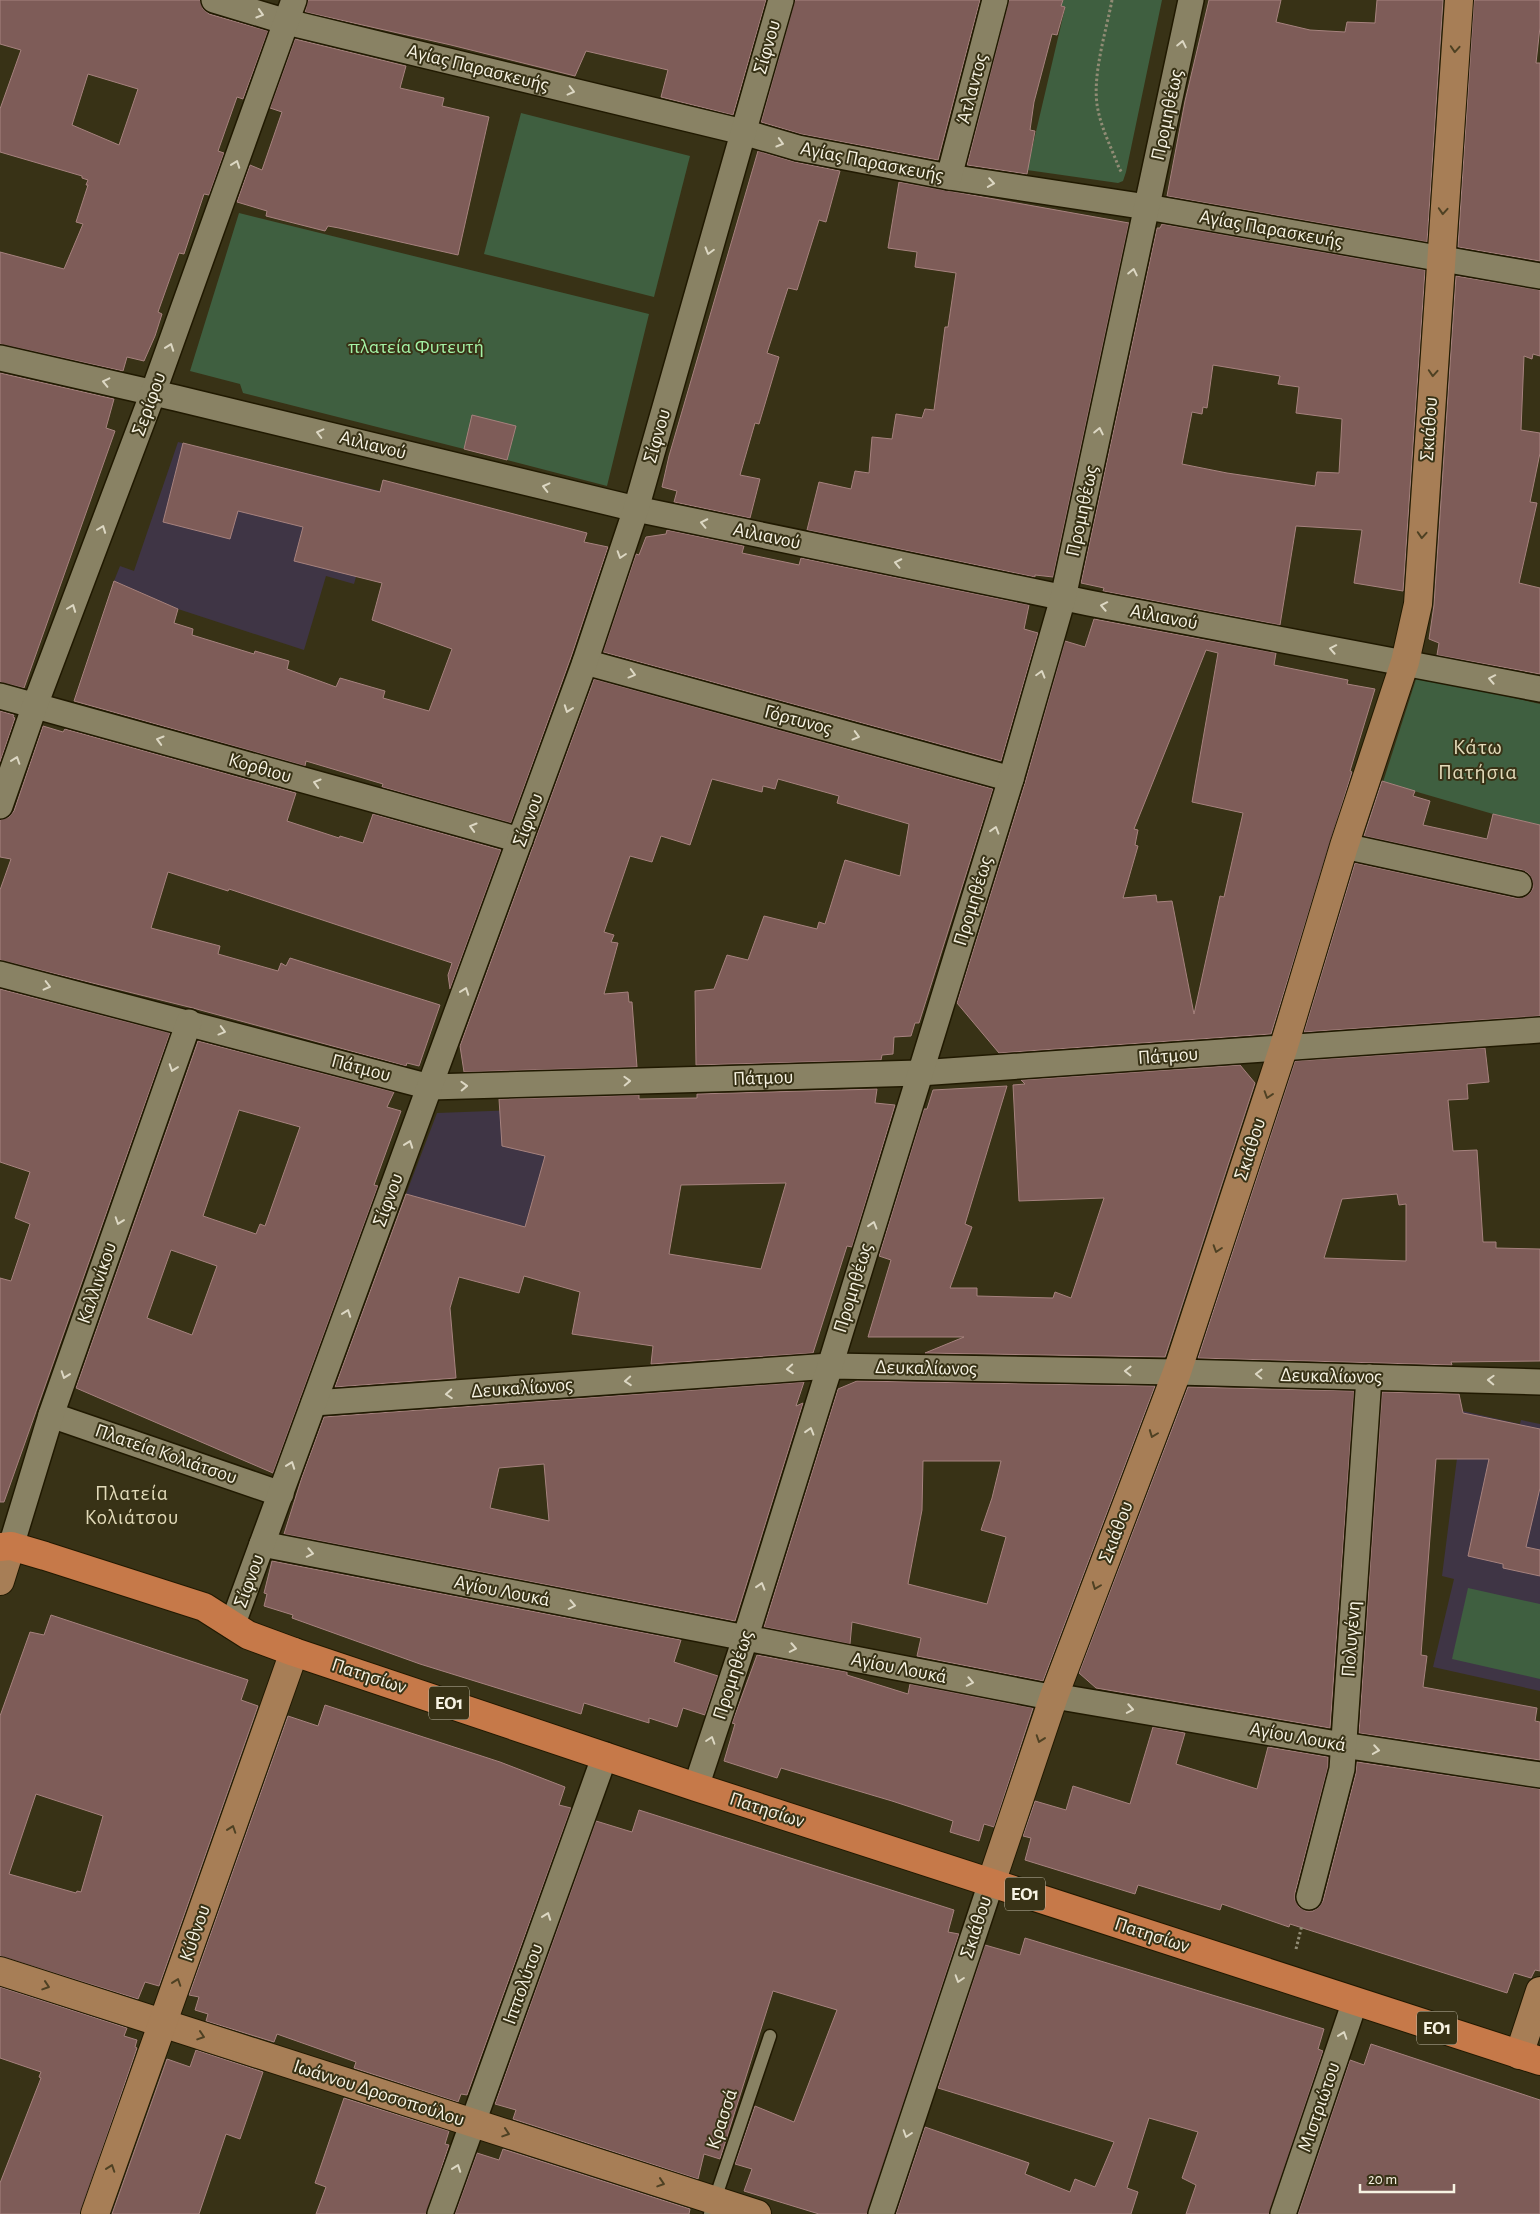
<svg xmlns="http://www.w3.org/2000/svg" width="1540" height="2214" font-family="'Alegreya Sans',sans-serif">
<rect width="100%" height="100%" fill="#383216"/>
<g fill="#3f3545">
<path d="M178 442 380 491 354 584 326 576 304 650 178 609 114 581 120 566 134 571Z"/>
<path d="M617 1106 590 1246 406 1194 437 1113Z"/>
<path d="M1463 1411 1520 1424 1521 1420 1540 1424V1691L1433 1667 1454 1579 1442 1576Z"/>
</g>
<g fill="#3f5f40">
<path d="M1063 0H1162L1126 172 1123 181 1118 183 1027 170 1065 8 1061 6Z"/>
<path d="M521 113 690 156 654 297 484 254Z"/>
<path d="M239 213 649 314 607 486 507 460 515 427 473 416 464 449 243 393 240 384 190 371Z"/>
<path d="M1417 676 1540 704V825L1493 814 1383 782Z"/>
<path d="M1468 1588 1540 1604V1679L1452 1659Z"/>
</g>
<g fill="#7e5c58" stroke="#a6827e" fill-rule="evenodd">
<path d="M0 0H200L203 9 209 14 268 31 243 99 237 97 218 151 224 153 209 195 204 194 184 254 179 253 158 312 162 314 155 336 144 361 127 357 123 371 0 344V252L64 269 83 224 76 222 88 185H86L88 180 82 178V176L0 152V109L21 50 0 44ZM88 74 138 89 119 145 72 125Z"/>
<path d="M308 0H766L733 115 661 97 668 70 586 51 575 76 451 45 305 12Z"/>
<path d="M795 0H980L938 160 801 134 761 122Z"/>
<path d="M1009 0H1063L1061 6 1065 7 1057 35 1052 34 1034 102 1030 130 1035 131 1027 174 967 165Z"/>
<path d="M1209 0H1281L1276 22 1310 30 1345 32 1347 22 1375 23 1377 0H1443L1427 242 1167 196 1185 101Z"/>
<path d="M1474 0H1540V27L1536 63H1540V261L1458 247Z"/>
<path d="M295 39 406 66 400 88 444 98 442 106 489 117 458 255 339 228 328 226 325 231 266 216 267 211 237 202 250 165 262 170 282 112 270 108Z"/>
<path d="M758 151 795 162 840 171 826 222 819 220 797 290 788 288 767 353 779 357 759 424 755 423 740 475 760 479 750 518 674 502 677 491 662 487 669 456Z"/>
<path d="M899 182 1129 223 1053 577 1035 575V577L807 530 819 482 851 489 855 471 869 473 872 437 892 439 896 414 922 418 925 409 934 410 945 327H948L956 273 915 267 917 252 888 248Z"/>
<path d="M1162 224 1425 270 1403 591 1354 583 1362 530 1296 526 1280 625 1103 591 1104 588 1081 583 1157 228H1160ZM1213 365 1280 376 1278 384 1299 387 1296 413 1342 419 1339 473 1317 472 1315 486 1227 473 1182 464 1192 412 1202 414 1203 407 1207 408Z"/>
<path d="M1456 276 1540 290V356L1533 354 1532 359 1524 356 1521 430 1540 433V453L1530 502 1537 503 1519 583 1540 588V674L1437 655 1439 643 1429 639 1434 605Z"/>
<path d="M0 373 114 399 106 428 115 431 24 688 0 682Z"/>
<path d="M472 415 516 426 507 460 464 449Z"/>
<path d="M183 443 380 492 383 480 587 533 584 542 608 547 571 657 511 823 382 787 383 784 306 761 305 766 74 701 114 581 178 609 174 623 193 629 192 635 254 654 255 651 289 661 287 669 336 687 340 678 385 691 383 698 429 711 452 649 372 620 382 583 294 561 303 527 238 511 230 539 163 522Z"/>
<path d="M667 530 744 546 742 553 799 565 801 558 1029 605 1024 629 1038 633 1001 761 603 652 636 554 639 555 646 537 666 534Z"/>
<path d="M1094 619 1276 653 1274 665 1348 680 1347 684 1375 689 1350 771 1352 772 1271 1034 999 1053 957 1003 1025 783 1065 641 1085 647ZM1206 650 1218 653 1192 802 1243 813 1224 897 1220 896 1194 1014 1172 901 1157 902 1156 895 1123 898 1138 846 1135 845 1138 830 1134 829Z"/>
<path d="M594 679 993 789 919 1023H915L911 1036 894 1037 893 1054 882 1055 881 1060 696 1065 695 991 714 989 727 955 748 960 764 916 817 929 819 922 825 924 845 860 900 876 909 824 837 803 839 796 778 779 775 789 763 786 762 792 712 779 690 845 661 836 652 862 630 856 604 932 614 935 611 942 618 943 604 994 628 992 629 1002H632L637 1067 464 1072 460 1046Z"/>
<path d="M0 711 14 715 13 717 15 718 0 762Z"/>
<path d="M43 726 63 732 65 729 296 793 287 821 339 838 340 836 363 843 373 814 501 850 450 989 448 975 452 963 229 889 228 891 168 872 151 928 220 946 218 954 278 971 281 963 286 966 290 958 440 1005 419 1066 407 1063 406 1066 193 1008 0 960V890L11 859 0 857V820L9 817 14 811Z"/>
<path d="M1382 781 1415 791 1413 796 1430 801 1423 825 1487 839 1493 814 1540 825V1016L1304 1032 1355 863 1516 898 1524 897 1530 893 1533 888 1532 879 1528 873 1522 870 1364 836Z"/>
<path d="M0 989 170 1033 4 1502H0V1278L11 1281 30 1224 15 1218 30 1172 0 1162Z"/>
<path d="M198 1041 394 1092 387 1107 401 1111 374 1185 378 1186 273 1473 76 1388ZM239 1110 300 1127 265 1226 260 1224 256 1234 203 1216ZM171 1250 217 1266 192 1335 147 1318Z"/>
<path d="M1485 1048 1489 1082 1467 1084 1468 1099 1448 1100 1453 1151 1477 1150 1483 1242H1496V1248L1540 1249V1361L1451 1362 1452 1365 1198 1358 1295 1061ZM1397 1194 1399 1205 1406 1204V1261L1324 1258 1342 1199Z"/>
<path d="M1240 1065 1255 1083 1165 1357 925 1353 964 1337H868L891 1260 879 1256 924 1109H927L933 1090 1007 1086 965 1224 972 1227 950 1288H977V1296L1053 1298 1055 1292 1071 1298 1104 1198 1019 1201 1013 1085 1025 1084 1021 1080Z"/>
<path d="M877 1089 875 1103 895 1105 852 1247 847 1246 813 1353 651 1364 653 1346 572 1334 580 1292 524 1276 519 1293 459 1277 450 1308 456 1378 335 1387 406 1194 525 1227 545 1156 502 1146 499 1099 639 1095V1099L697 1098V1094ZM786 1183 761 1269 669 1254 681 1185Z"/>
<path d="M857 1381 1155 1386 1043 1681 917 1656 921 1638 852 1622 850 1644 764 1627 838 1389ZM923 1461H1001L992 1498 981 1530 1006 1537 987 1604 908 1584 922 1510Z"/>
<path d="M804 1382 796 1406 803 1403 735 1621 284 1534 302 1477 324 1417ZM544 1464 549 1521 490 1508 499 1468Z"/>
<path d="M1188 1387 1354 1391 1330 1728 1096 1688 1079 1673Z"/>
<path d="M1382 1392 1459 1394 1463 1413 1540 1429V1488L1526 1547 1540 1550V1576L1503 1568V1564L1468 1556 1489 1459H1436L1421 1655 1427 1656 1423 1687 1537 1708 1535 1721 1540 1722V1760L1359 1733Z"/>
<path d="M272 1561 681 1640 674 1662 718 1676 705 1715 683 1708 677 1727 649 1718V1723L584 1703 581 1714 420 1664 292 1618 293 1615 264 1606 267 1594 264 1593Z"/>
<path d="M51 1615 248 1680 241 1700 258 1706 159 1986 145 1982 138 1999 0 1956V1716L30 1632 44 1635ZM36 1794 103 1816 81 1892 77 1891 76 1893 9 1874Z"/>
<path d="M757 1655 847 1672V1675L908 1694 910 1684 1033 1708 994 1827 984 1824 979 1841 950 1832 953 1821 892 1801 781 1768 777 1778 724 1761 735 1724 732 1723Z"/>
<path d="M325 1705 500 1762 565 1787 559 1805 571 1808 467 2095 461 2094 458 2102 354 2068 356 2062 277 2034 274 2042 206 2021 208 2014 195 2010 199 1997 189 1995 288 1716 318 1726Z"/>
<path d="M1153 1727 1185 1733 1176 1764 1257 1789 1268 1747 1328 1757V1767L1295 1893V1900L1299 1907 1306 1911H1313L1319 1907 1323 1901 1356 1773 1357 1762 1540 1789V1971L1535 1970 1531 1978 1514 1973 1507 1993 1290 1924 1289 1927 1222 1904 1220 1910 1138 1885 1135 1894 1025 1860 1031 1838 1023 1836 1035 1801 1066 1810 1073 1786 1130 1804Z"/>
<path d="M639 1810 954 1910 948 1932 959 1934 867 2214H819L744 2191 752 2169 735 2164 755 2106 794 2122 837 2010 773 1991 720 2159 704 2154 698 2179 513 2119 516 2110 495 2104 596 1821 632 1832Z"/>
<path d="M1025 1938 1324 2029 1318 2049 1323 2051 1269 2214H1186L1196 2185 1182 2178 1198 2132 1149 2118 1127 2188 1138 2192 1131 2214H896L925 2127 1029 2163 1025 2174 1070 2192 1075 2179 1095 2187 1114 2142 938 2088 985 1945 1020 1955Z"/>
<path d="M0 1987 127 2028 124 2036 137 2040 135 2047 137 2048 80 2214H0V2183L41 2078 39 2077 41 2072 0 2058Z"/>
<path d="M1371 2044 1540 2100V2214H1298L1350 2060 1364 2065Z"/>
<path d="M196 2050 263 2072 240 2139 226 2134 199 2214H112L167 2059 190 2067Z"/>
<path d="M344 2098 449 2131 445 2144 449 2145 426 2214H316L326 2187 315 2183Z"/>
<path d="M503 2149 690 2209 689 2214H455L477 2153 499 2160Z"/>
</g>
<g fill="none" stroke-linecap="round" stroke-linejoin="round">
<g stroke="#201900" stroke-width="15">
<path id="lane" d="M710 2214 770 2036"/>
</g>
<g stroke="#201900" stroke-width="28">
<g id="street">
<path d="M214 0 287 22 743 132 798 148 949 177 1147 207 1540 276"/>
<path d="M949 177 995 0"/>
<path d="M0 358 176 398 636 509 1089 603 1540 689"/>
<path d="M585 662 1011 779"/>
<path d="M0 696 520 840"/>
<path d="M0 806 35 705 153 393 294 0"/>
<path d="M1344 846 1519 884"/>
<path d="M0 974 430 1087 919 1073 1540 1030"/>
<path d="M314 1403 830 1366 1177 1372 1540 1382"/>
<path d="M51 1415 281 1494"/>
<path d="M262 1544 1045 1696H1054L1343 1745 1540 1775"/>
<path d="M11 1546 51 1415 189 1022"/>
<path d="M232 1626 585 662 636 509 781 0"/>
<path d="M696 1787 745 1639 830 1366 1011 779 1063 598 1191 0"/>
<path d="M1309 1897 1342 1769 1369 1377"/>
<path d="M440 2214 605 1755"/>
<path d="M881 2214 991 1883"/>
<path d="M1283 2214 1355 2001"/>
</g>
</g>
<g stroke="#201900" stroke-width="30">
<g id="secondary">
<path d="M0 1581 11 1546"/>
<path d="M991 1883 1054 1696 1177 1372 1283 1049 1344 846 1405 662 1418 604 1459 0"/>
<path d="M0 1971 757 2214"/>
<path d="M1519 2055 1540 1991"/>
<path d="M95 2214 294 1652"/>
</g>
</g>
<g stroke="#201900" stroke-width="30">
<path id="primary" d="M0 1547 11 1546 45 1556 204 1607 248 1635 294 1652 696 1787 1540 2061"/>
</g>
<g stroke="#918c75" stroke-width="3" stroke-dasharray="2.5 2.5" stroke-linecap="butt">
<path d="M1112 0C1106 32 1091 78 1098 110 1102 130 1112 149 1119 168L1122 173"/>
<path d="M1296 1949 1302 1925"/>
</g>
<use href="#lane" stroke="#898264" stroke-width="12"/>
<use href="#street" stroke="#898264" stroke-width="25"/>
<use href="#secondary" stroke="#a77e56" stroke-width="28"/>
<use href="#primary" stroke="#c67949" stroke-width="28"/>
</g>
<defs><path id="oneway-chevron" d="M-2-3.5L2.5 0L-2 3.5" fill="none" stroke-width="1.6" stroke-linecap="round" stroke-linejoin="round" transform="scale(1.25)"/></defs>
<g stroke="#dcd7c3">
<use href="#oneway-chevron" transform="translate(260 14) rotate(17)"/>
<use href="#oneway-chevron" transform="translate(1182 44) rotate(-78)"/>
<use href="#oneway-chevron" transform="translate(571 91) rotate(14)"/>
<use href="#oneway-chevron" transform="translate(780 143) rotate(16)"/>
<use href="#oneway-chevron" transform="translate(236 164) rotate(-70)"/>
<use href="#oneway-chevron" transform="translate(991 183) rotate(9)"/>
<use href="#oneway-chevron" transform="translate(709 251) rotate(106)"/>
<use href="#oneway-chevron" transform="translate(1133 272) rotate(-78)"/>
<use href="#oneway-chevron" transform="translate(170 347) rotate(-70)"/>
<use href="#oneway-chevron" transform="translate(106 382) rotate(-167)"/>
<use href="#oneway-chevron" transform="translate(1099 431) rotate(-78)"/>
<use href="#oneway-chevron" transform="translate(320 433) rotate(-166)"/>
<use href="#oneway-chevron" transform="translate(546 487) rotate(-166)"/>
<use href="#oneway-chevron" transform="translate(704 523) rotate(-168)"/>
<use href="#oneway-chevron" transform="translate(102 529) rotate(-69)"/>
<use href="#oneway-chevron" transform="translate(621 555) rotate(108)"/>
<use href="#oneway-chevron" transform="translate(898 563) rotate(-168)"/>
<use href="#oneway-chevron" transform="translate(1104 606) rotate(-169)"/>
<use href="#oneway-chevron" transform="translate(72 608) rotate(-69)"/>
<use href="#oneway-chevron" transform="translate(1333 649) rotate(-169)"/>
<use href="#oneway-chevron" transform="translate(632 674) rotate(15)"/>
<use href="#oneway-chevron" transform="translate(1041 674) rotate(-74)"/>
<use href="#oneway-chevron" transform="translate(1492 679) rotate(-169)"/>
<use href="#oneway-chevron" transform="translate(568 709) rotate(110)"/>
<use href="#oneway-chevron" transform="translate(856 736) rotate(15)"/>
<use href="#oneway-chevron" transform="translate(160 740) rotate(-164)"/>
<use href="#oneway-chevron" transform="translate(16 760) rotate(-71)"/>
<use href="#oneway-chevron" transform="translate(317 783) rotate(-164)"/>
<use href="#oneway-chevron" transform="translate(473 827) rotate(-164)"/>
<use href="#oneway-chevron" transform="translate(995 830) rotate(-73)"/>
<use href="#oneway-chevron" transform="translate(47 986) rotate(14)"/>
<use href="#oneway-chevron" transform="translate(465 991) rotate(-70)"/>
<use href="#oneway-chevron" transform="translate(222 1031) rotate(15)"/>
<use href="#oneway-chevron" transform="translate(173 1068) rotate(109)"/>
<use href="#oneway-chevron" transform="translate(627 1081) rotate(-2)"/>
<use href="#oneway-chevron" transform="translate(464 1086) rotate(-2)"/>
<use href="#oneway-chevron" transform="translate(409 1144) rotate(-70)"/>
<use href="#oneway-chevron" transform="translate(119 1221) rotate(109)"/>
<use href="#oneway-chevron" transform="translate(873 1225) rotate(-73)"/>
<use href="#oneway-chevron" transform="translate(347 1313) rotate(-70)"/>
<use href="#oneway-chevron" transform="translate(790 1369) rotate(176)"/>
<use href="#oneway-chevron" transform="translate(1128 1371) rotate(-179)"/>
<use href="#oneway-chevron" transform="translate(1259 1374) rotate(-179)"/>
<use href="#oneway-chevron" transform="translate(65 1375) rotate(109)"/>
<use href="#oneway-chevron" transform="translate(1491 1380) rotate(-178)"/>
<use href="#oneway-chevron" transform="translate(628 1381) rotate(176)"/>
<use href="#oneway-chevron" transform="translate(449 1394) rotate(176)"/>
<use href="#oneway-chevron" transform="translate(810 1431) rotate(-73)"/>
<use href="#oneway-chevron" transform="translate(291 1465) rotate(-70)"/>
<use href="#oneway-chevron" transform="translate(310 1553) rotate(11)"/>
<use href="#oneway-chevron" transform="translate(761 1586) rotate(-73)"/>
<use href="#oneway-chevron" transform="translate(572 1605) rotate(11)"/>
<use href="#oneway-chevron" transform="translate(793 1648) rotate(11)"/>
<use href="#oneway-chevron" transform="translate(970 1682) rotate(11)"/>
<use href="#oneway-chevron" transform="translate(1130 1709) rotate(10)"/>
<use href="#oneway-chevron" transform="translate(711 1740) rotate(-72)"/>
<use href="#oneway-chevron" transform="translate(1376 1750) rotate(9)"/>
<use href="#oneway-chevron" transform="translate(547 1916) rotate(-70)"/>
<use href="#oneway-chevron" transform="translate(959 1979) rotate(108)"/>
<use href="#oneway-chevron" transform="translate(1343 2035) rotate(-71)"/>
<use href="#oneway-chevron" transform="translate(907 2134) rotate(108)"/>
<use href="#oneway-chevron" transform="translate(457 2168) rotate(-70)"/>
</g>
<g stroke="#4e4123">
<use href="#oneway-chevron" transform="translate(1455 49) rotate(94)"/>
<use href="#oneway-chevron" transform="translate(1443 211) rotate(94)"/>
<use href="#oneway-chevron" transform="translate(1433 373) rotate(94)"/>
<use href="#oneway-chevron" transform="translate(1422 535) rotate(94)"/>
<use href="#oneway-chevron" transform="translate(1268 1095) rotate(108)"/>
<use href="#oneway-chevron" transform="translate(1217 1249) rotate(108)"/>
<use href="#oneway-chevron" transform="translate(1153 1434) rotate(111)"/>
<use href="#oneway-chevron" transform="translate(1096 1586) rotate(111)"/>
<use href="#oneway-chevron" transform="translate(1040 1739) rotate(109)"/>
<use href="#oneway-chevron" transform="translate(232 1829) rotate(-71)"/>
<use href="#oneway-chevron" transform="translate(177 1982) rotate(-71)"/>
<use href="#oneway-chevron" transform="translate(46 1986) rotate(18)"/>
<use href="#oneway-chevron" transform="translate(201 2036) rotate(18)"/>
<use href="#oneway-chevron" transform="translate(506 2133) rotate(18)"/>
<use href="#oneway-chevron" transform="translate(111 2168) rotate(-71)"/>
<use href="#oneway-chevron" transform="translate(661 2183) rotate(18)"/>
</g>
<g text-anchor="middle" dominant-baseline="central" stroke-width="4" stroke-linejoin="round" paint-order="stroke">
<g fill="#383216" stroke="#beb9a6" stroke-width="1">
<rect x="429" y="1686.5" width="40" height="33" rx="4"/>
<rect x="1005" y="1877.5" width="40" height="33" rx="4"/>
<rect x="1417" y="2011.5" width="40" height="33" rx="4"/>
</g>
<g font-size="19" font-weight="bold" fill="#f7f3e3">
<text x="449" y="1703">ΕΟ1</text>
<text x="1025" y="1894">ΕΟ1</text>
<text x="1437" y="2028">ΕΟ1</text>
</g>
<g font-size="20" fill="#f7f3e3" stroke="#383216">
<text transform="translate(767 47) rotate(-74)">Σίφνου</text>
<text transform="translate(478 68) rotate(14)">Αγίας Παρασκευής</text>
<text transform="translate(972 89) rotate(-75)">Άτλαντος</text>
<text transform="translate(1167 115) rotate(-78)">Προμηθέως</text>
<text transform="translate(872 162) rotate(11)">Αγίας Παρασκευής</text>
<text transform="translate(1271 229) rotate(10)">Αγίας Παρασκευής</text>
<text transform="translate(149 404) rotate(-70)">Σερίφου</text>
<text transform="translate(1429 429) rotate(-86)">Σκιάθου</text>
<text transform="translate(657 436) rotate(-74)">Σίφνου</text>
<text transform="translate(373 445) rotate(14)">Αιλιανού</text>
<text transform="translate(1082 511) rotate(-78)">Προμηθέως</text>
<text transform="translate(767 536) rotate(12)">Αιλιανού</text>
<text transform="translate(1164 617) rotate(11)">Αιλιανού</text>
<text transform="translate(798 720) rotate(15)">Γόρτυνος</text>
<text transform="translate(260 768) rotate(16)">Κορθιου</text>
<text transform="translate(528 820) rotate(-70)">Σίφνου</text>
<text transform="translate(973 901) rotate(-73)">Προμηθέως</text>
<text transform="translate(1168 1056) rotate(-4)">Πάτμου</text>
<text transform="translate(361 1068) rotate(15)">Πάτμου</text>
<text transform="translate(763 1078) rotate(-2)">Πάτμου</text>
<text transform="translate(1250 1149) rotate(-72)">Σκιάθου</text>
<text transform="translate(388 1200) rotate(-70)">Σίφνου</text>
<text transform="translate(97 1283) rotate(-71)">Καλλινίκου</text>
<text transform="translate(853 1288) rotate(-73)">Προμηθέως</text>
<text transform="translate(926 1368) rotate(1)">Δευκαλίωνος</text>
<text transform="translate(1331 1376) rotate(1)">Δευκαλίωνος</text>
<text transform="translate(522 1388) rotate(-4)">Δευκαλίωνος</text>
<text transform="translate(166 1454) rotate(19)">Πλατεία Κολιάτσου</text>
<text transform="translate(1116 1532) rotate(-69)">Σκιάθου</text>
<text transform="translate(249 1581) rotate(-70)">Σίφνου</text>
<text transform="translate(502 1591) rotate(11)">Αγίου Λουκά</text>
<text transform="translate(1351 1639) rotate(-86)">Πολυγένη</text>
<text transform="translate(899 1668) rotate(11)">Αγίου Λουκά</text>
<text transform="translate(733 1675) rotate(-72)">Προμηθέως</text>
<text transform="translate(369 1676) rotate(18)">Πατησίων</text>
<text transform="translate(1298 1737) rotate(10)">Αγίου Λουκά</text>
<text transform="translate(767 1810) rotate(18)">Πατησίων</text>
<text transform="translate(976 1927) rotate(-72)">Σκιάθου</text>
<text transform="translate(195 1933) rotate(-71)">Κύθνου</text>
<text transform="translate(1152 1935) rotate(18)">Πατησίων</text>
<text transform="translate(523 1984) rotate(-70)">Ιππολύτου</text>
<text transform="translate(379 2093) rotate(18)">Ιωάννου Δροσοπούλου</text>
<text transform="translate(1319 2107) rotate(-71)">Μιστριώτου</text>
<text transform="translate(722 2119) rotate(-72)">Κρασσά</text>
</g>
<g font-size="20" fill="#a4f3a6" stroke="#383216">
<text x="416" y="347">πλατεία Φυτευτή</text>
</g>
<g font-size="21" letter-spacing="1" fill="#e2dab9" stroke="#383216">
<text x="132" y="1493">Πλατεία<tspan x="132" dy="24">Κολιάτσου</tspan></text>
</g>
<g font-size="22" letter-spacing="1" fill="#e2dab9" stroke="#383216">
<text x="1478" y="747">Κάτω<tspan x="1478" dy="25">Πατήσια</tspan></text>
</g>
</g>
<path d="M1360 2184v8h94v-8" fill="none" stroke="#f7f3e3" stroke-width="2.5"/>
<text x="1368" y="2184" font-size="15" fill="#f7f3e3" stroke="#383216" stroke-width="4" paint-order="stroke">20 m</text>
</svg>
